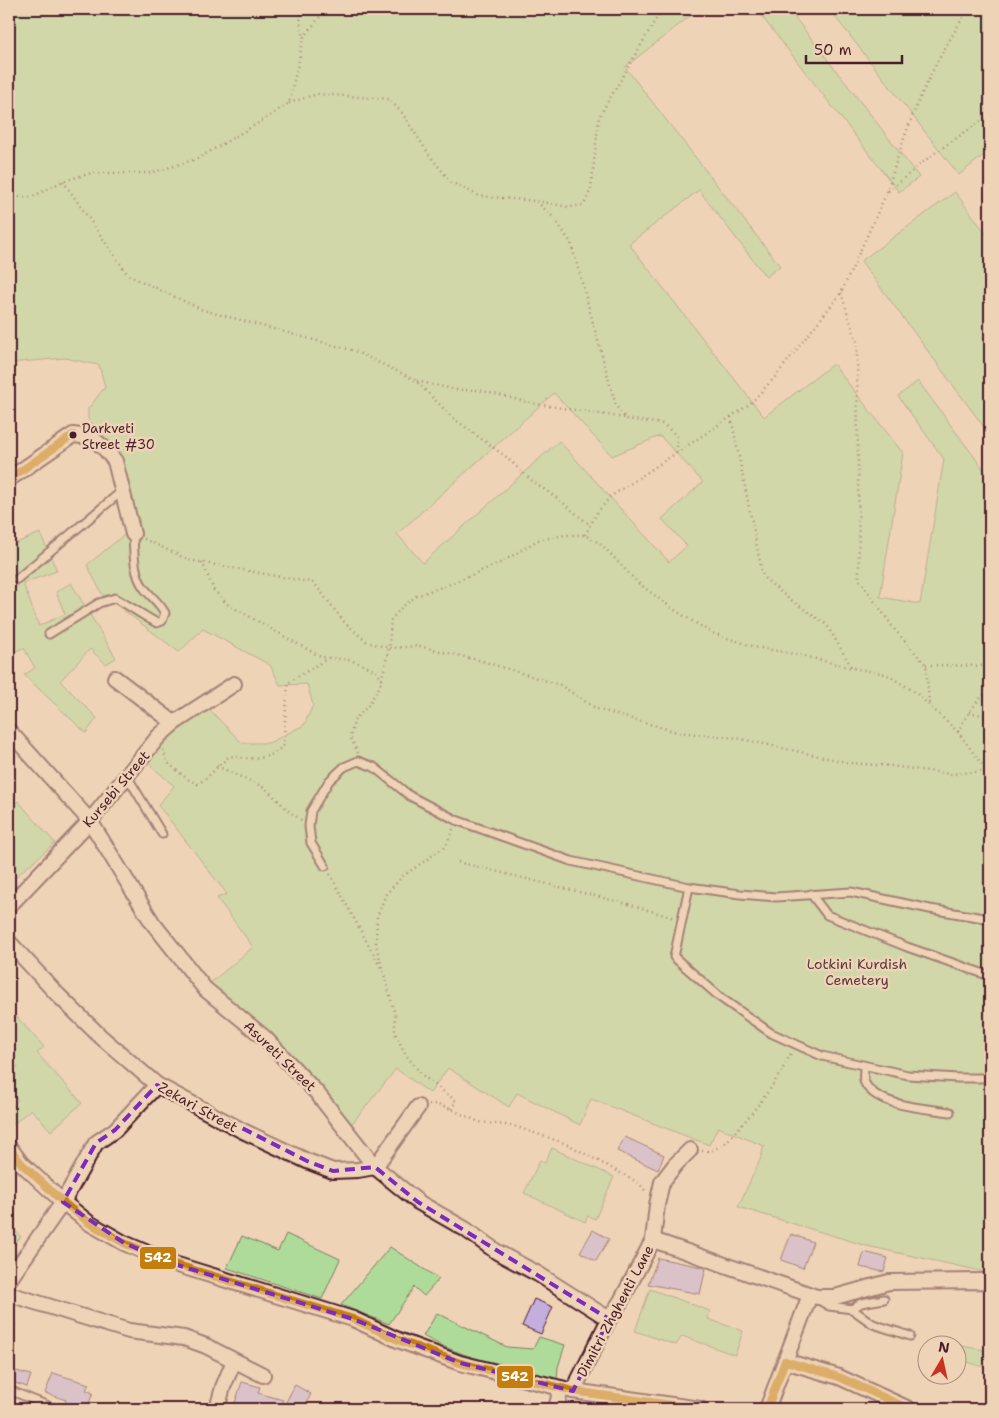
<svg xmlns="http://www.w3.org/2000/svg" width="999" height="1418" font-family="'Shantell Sans',sans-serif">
<rect width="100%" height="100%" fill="#efd3b6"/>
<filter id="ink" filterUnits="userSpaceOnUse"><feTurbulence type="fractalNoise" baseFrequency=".02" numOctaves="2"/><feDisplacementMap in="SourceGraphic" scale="10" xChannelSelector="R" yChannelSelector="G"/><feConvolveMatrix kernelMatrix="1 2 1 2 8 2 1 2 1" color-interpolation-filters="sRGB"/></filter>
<g filter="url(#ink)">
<g fill="#aedb9a" stroke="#7c7d62" fill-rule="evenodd">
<path d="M9 9H699L625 67 780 266 766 277 699 190 629 244 764 417 833 364 903 453 880 597 920 604 944 459 898 396 918 381 990 478V1273L867 1246 738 1207 760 1160 764 1146 718 1127 709 1145 591 1099 580 1125 517 1093 509 1107 448 1068 430 1093 396 1069 350 1126 207 986 253 947 217 898 227 894 158 805 174 786 147 762 168 734 209 709 242 743H269L304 725 313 705 307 684 280 685 270 665 203 629 179 652 102 594 87 565 140 522 110 443 88 419V409L105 387 99 365 65 358 9 363ZM554 393 612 456 660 436 703 482 662 519 687 546 669 562 559 441 423 563 397 534Z"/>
<path d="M756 9H798L792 14 919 177 899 192Z"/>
<path d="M829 9H990V150L959 175Z"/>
<path d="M955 192 990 239V435L861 261Z"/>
<path d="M40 533 57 571 23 583 39 626 65 614 56 592 71 583 116 658 106 664 90 649 60 681 97 718 86 733 24 675 35 668 24 648 9 653V590L18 586 9 566V546Z"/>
<path d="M18 801 55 843 12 880 9 877V859L14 854 9 847V810Z"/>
<path d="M15 1015 44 1047 37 1053 82 1103 51 1131 31 1109 10 1127 9 1125V1109L18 1100 9 1090V1075L18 1067 9 1056V1021Z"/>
<path d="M552 1148 614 1177 595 1219 588 1216 585 1222 524 1193 540 1160 545 1163Z"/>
<path d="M9 1224 21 1237 9 1248Z"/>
<path d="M286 1234 340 1259 322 1299 227 1268 242 1236 278 1251Z"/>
<path d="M390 1247 439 1279 424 1296 414 1287 389 1324 341 1305Z"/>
<path d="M650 1289 710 1311 708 1319 743 1331 735 1355 682 1336 676 1345 635 1331Z"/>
<path d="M437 1313 507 1347 533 1349 539 1337 565 1345 558 1367 557 1379C512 1369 464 1359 423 1336Z"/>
<path d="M962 1346 990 1351V1369L960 1360Z"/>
</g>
<g fill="#c4aedd" stroke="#4a1f2b">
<path d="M625 1137 664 1155 658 1170 617 1151Z"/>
<path d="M593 1230 609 1239 596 1261 580 1252Z"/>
<path d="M791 1234 813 1242 803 1268 781 1260Z"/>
<path d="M864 1252 888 1258 884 1272 860 1267Z"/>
<path d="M658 1258 706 1268 700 1294 648 1284Z"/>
<path d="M534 1299 553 1307 541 1334 522 1326Z"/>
<path d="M16 1371 31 1375 27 1387 12 1382Z"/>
<path d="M53 1373 89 1384 86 1390 93 1393 87 1408 81 1406 79 1409H63L66 1400 45 1393Z"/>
<path d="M242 1382 260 1387 258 1393 283 1400 280 1409H233Z"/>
<path d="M295 1385 311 1394 303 1409H300L286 1402Z"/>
</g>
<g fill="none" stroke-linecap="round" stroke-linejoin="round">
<g stroke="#4a1f2b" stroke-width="11">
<g id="service">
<path d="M17 579 122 491"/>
<path d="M49 634 99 603 115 598C130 606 142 615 157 623L162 621 165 613C158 601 152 598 144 588 133 573 134 552 133 534"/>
<path d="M127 776 162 834"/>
<path d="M325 866 311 843 309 826 311 811 329 781 344 767 358 761 374 767 410 796 456 820 571 861 689 887 740 894 776 897 851 892 930 909 990 919"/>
<path d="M689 887 674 957 721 998 771 1033 822 1056 908 1075 958 1078H990"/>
<path d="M811 894 827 915 907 947 990 976"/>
<path d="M864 1066C864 1071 863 1077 864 1081 874 1107 927 1108 950 1112"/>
<path d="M818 1298 822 1302 829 1306 852 1309 873 1324 910 1336"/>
<path d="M852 1309 861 1303 884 1299"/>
<path d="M9 1321 10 1325"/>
<path d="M9 1390 56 1409"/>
</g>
</g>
<g stroke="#4a1f2b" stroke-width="18">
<g id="minor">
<path d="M9 479 73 435 91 437 104 448 115 461 133 534"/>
<path d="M115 678 174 723"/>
<path d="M9 731 90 821 152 922 205 989 265 1038 317 1093 375 1167 418 1202 465 1229 497 1252 538 1274 609 1319"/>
<path d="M9 906 90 821 159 736 174 723 234 684"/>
<path d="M9 942 58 995 100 1036 157 1085 243 1131 307 1161 333 1171 358 1170 375 1167 418 1107"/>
<path d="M9 1147 21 1163 63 1202 89 1223 124 1243 171 1263 353 1319 398 1340 460 1363 573 1391 700 1409"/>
<path d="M653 1240 817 1297H835L889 1282 981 1281 990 1282"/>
<path d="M9 1280 63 1202 96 1143 115 1130 157 1085"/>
<path d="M9 1294 129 1331 184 1338 206 1346 263 1375"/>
<path d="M785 1361 839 1377 909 1409"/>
<path d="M573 1391 609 1319 621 1301 653 1240 657 1205 662 1182 675 1165 690 1150"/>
<path d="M217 1409 223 1387 234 1361"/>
<path d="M556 1409 561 1388"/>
<path d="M767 1409 810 1295"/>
</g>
</g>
<g stroke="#4a1f2b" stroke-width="2.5" stroke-dasharray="1 4" stroke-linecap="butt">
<path d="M302 9 300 22 304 37"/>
<path d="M289 103 317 94 389 99 402 113 430 156 451 182 479 196 536 201 554 218 571 243 616 406 626 419 663 424 677 436V452"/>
<path d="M63 181 128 275 203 310 355 351 415 380 453 418 505 456 532 481 557 498 590 525"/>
<path d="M887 192C898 154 910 118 927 83 938 58 954 33 968 9"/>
<path d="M9 197H32L63 181 92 173H151L197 159 260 122 289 103 304 37 326 9"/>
<path d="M537 201 569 207 584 205 591 189 599 117 662 9"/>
<path d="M841 293 857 342 859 579 895 630 926 665 929 703"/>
<path d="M417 381 457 390H479L531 403 625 418"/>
<path d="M731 417 763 577 788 598 827 625 852 668"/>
<path d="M585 535 597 513 610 497 750 404 775 377 841 293 887 192 932 155 990 115"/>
<path d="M144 539 189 560 314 583 345 623 367 642 389 648 419 646 482 661 560 685 597 709 677 732 737 738 850 763 891 766 951 774 987 771"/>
<path d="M202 562 214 590 227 604 321 657 350 660 364 665 376 671 382 680"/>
<path d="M926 665 990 666"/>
<path d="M969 712 990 717"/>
<path d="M958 732C966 715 977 701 990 688"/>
<path d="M163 750 167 762 187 779 198 784C210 776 218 765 230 756 250 759 267 762 283 746L288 683 328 658"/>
<path d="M358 753 350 737 355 719 367 707 380 686 389 648 391 620 400 609 416 596 450 584 502 562 538 540 565 535H585L602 545 638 583 676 611 712 633 755 647 800 655 852 668 886 674 915 692 958 732 987 771 990 773"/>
<path d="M217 766 265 788 290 812 301 820"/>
<path d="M458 862 628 904 674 918"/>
<path d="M330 874 382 970"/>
<path d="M429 1105 435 1104 451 1109 479 1122 514 1126 567 1144 639 1183 647 1193"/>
<path d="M451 1109 456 1101 422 1075 406 1055 395 1033V1014L376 945 377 917 386 894 403 876 446 846 453 829"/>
<path d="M702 1151C710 1151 714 1150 721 1146 727 1143 732 1135 737 1130 759 1106 778 1080 792 1051"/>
</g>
<use href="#service" stroke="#efd3b6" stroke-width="7"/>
<use href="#minor" stroke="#efd3b6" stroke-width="14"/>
<g stroke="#efd3b6" stroke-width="11">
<g id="bus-1">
<path d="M9 479 73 435"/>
<path d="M9 1147 21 1163 63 1202 89 1223 124 1243 171 1263 353 1319 398 1340 460 1363 573 1391 700 1409"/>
<path d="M785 1361 839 1377 909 1409"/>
<path d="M767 1409 785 1361"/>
</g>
</g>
<use href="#bus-1" stroke="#c37e0d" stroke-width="8"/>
</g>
</g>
<path d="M0 0H999V1418H0ZM157 1085 307 1161 333 1171 375 1167 418 1202 609 1319 573 1391 460 1363 353 1319 171 1263 124 1243 63 1202 96 1143 115 1130Z" fill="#efd3b6" fill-opacity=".55" fill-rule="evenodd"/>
<path fill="none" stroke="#7b2cbf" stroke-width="4" stroke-dasharray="10 6" stroke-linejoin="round" d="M157 1085 307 1161 333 1171 375 1167 418 1202 609 1319 573 1391 460 1363 353 1319 171 1263 124 1243 63 1202 96 1143 115 1130Z"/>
<circle fill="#4a1f2b" stroke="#efd3b6" stroke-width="2" cx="73" cy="435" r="4.5"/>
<g text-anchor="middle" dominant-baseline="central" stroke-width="5" stroke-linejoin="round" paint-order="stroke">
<g font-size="13" fill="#4a1f2b" stroke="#efd3b6" text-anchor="start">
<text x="82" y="428">Darkveti<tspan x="82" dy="16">Street #30</tspan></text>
</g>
<g font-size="14" fill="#4a1f2b" stroke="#efd3b6">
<text transform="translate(116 789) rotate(-50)">Kursebi Street</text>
<text transform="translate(280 1056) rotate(44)">Asureti Street</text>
<text transform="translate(198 1107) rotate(29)">Zekari Street</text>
<text transform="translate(615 1311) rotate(-62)">Dimitri Zhghenti Lane</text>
</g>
<g font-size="14" fill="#593b3c" stroke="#efd3b6">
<text x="857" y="964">Lotkini Kurdish<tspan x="857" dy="16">Cemetery</tspan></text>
</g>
</g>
<g stroke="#efd3b6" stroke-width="2">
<rect x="139" y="1246" width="38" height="24" rx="5" fill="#c37e0d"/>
<rect x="496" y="1365" width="38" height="24" rx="5" fill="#c37e0d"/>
</g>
<g font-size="14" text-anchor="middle" font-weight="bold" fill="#fff">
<text x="158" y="1262">542</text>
<text x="515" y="1381">542</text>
</g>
<rect width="999" height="1418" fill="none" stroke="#efd3b6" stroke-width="30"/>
<rect x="15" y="15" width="969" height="1388" fill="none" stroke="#4a1f2b" stroke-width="2" filter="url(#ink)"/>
<g transform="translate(942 1360) rotate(9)"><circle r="24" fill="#efd3b6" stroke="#ad8b7e"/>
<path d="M0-4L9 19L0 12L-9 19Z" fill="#c8321e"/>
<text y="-8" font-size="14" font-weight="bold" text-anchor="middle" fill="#4a1f2b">N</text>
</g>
<path d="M806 55v8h96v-8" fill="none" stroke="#4a1f2b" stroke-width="2.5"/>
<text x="814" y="55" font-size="15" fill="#4a1f2b" stroke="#efd3b6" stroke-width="4" paint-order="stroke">50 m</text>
</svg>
